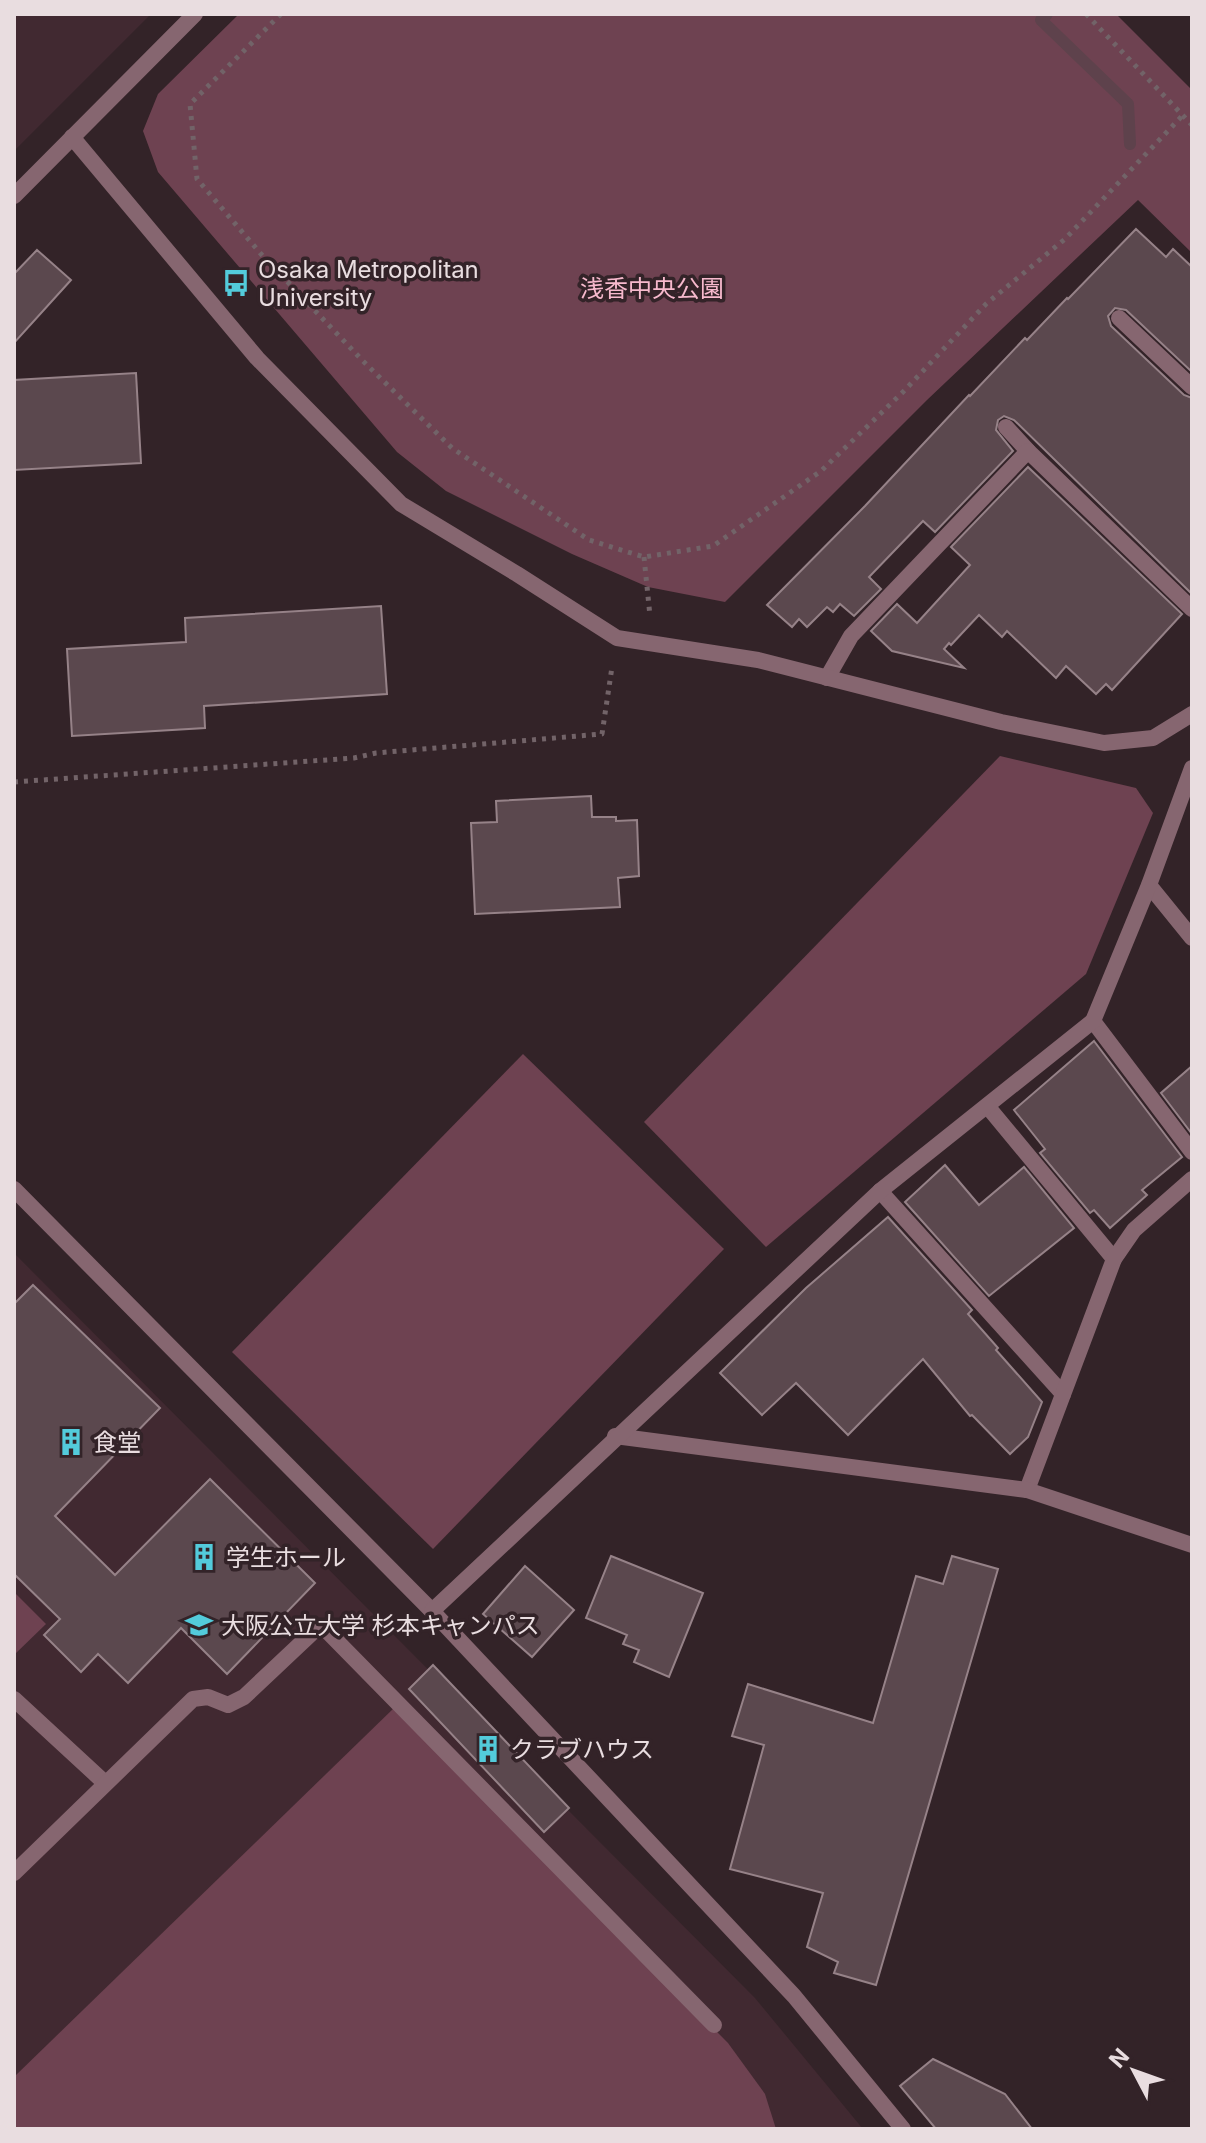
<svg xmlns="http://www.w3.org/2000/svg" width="1206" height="2143" font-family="Inter,'Noto Sans JP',sans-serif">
<rect width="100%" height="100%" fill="#332328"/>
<g fill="#412931">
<path d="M14 14H151L14 151Z"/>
<path d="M14 1253 755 1998 863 2129H14Z"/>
</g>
<g fill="#6e4251">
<path d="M239 14H1119L1118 16 1192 90V253L1138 200 927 400 725 602 648 587 572 554 446 491 397 452 158 172 143 131 158 94Z"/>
<path d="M1000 756 1136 788 1153 813 1086 974 766 1247 644 1122Z"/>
<path d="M523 1054 724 1249 433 1549 232 1352Z"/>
<path d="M14 1592 46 1624 14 1655Z"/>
<path d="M395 1707 728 2043 765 2094 776 2129H14V2077Z"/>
</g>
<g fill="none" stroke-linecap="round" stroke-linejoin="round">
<path stroke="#5e424c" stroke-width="12" d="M1047 14 1041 20 1128 104 1130 144"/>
</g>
<g fill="#5b484e" stroke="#968288" stroke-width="2">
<path d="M1136 229 1166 257 1173 249 1192 267V372L1126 310 1115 308 1108 316 1111 326 1184 395 1192 398V594L1014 420 1004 416 998 420 996 430 1013 451 935 532 923 521 869 577 881 589 854 616 840 604 833 612 827 607 807 627 799 619 792 627 767 605 865 506 969 395 970 396 1025 338 1027 340 1067 298 1068 299Z"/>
<path d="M37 250 71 280 14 343V274Z"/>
<path d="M136 373 141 463 14 470V380Z"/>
<path d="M1028 467 1182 614 1112 690 1106 684 1096 694 1066 666 1056 678 1007 631 1002 637 979 615 951 645 949 643 944 649 964 668 892 651 871 631 897 604 917 623 970 565 951 547Z"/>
<path d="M381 606 387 694 204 706 205 728 72 736 67 649 186 642 185 618Z"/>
<path d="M591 796 592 817H616V821L637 820 639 876 618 878 620 907 475 914 471 823 497 822 496 801Z"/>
<path d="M1094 1041 1182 1157 1142 1190 1147 1195 1110 1228 1094 1210 1090 1213 1040 1153 1045 1149 1014 1110Z"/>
<path d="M1192 1066V1134L1161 1093Z"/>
<path d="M945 1165 979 1205 1024 1167 1074 1228 989 1296 905 1202Z"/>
<path d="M888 1217 972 1310 968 1314 998 1348 996 1350 1042 1402 1028 1437 1010 1454 972 1415 970 1416 923 1359 848 1435 796 1383 762 1415 720 1373 806 1288Z"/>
<path d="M33 1285 160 1408 55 1516 115 1575 210 1479 315 1583 227 1674 181 1628 128 1683 98 1654 81 1672 44 1635 60 1619 14 1574V1304Z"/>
<path d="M611 1556 703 1593 669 1677 634 1662 639 1650 623 1644 627 1635 586 1618Z"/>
<path d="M952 1556 998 1569 876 1985 834 1973 838 1962 807 1947 823 1893 730 1869 764 1745 732 1736 748 1684 873 1723 916 1576 943 1584Z"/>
<path d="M525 1566 574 1610 532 1657 483 1614Z"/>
<path d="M433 1665 569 1808 544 1832 409 1689Z"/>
<path d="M933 2059 1005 2094 1032 2129H936L900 2086Z"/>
</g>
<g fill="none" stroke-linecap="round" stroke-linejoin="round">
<g stroke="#726368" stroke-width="5" stroke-dasharray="4 6" stroke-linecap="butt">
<path d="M281 14 190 104 197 179 261 254 363 361 452 448 589 540 644 557 713 546 821 471 904 391 986 304 1065 239 1183 115"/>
<path d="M1086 14 1192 125"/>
<path d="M644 557 650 616"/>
<path d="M14 782 354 758 376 753 602 734 612 667"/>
</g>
<g stroke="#866670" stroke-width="16">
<path d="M1119 318 1192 387"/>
<path d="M1006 427 1028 451"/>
<path d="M827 678 851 636 1028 451 1192 609"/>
<path d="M1149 885 1192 938"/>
<path d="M1093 1021 1192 1152"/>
<path d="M988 1107 1114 1259"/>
<path d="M880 1191 1063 1394"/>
<path d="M1027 1490 1114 1259 1134 1230 1192 1179"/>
<path d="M14 1699 105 1783"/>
<path d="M14 1873 193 1699 208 1697 228 1705 244 1697 313 1632 325 1629 714 2025"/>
</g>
<g stroke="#866670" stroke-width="16">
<path d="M14 1189 432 1611 794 1996 903 2129"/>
<path d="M615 1436 1027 1490 1192 1545"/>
<path d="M432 1611 880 1191 1093 1021 1149 885 1192 768"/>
</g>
<g stroke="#866670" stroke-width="16">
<path d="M72 137 257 358 401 504 517 574 617 638 758 660 1001 722 1104 743 1153 738 1192 714"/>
<path d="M14 196 195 14"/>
</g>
</g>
<defs>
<g id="bus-bare" transform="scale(2.16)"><path d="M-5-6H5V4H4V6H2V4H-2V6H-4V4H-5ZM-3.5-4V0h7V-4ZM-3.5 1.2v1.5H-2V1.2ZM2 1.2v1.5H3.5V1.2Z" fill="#53cbdb" stroke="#332328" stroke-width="2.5" paint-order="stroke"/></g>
<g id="building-bare" transform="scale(2.16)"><path d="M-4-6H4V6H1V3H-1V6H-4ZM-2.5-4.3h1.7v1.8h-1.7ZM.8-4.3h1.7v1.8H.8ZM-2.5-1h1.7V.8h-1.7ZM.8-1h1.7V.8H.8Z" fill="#53cbdb" stroke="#332328" stroke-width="2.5" paint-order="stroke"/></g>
<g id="university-bare" transform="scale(2.16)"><path d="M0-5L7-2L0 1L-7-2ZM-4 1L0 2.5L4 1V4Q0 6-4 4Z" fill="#53cbdb" stroke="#332328" stroke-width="2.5" paint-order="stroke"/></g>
</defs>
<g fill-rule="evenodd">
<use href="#bus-bare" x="236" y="283"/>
<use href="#building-bare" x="71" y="1442"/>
<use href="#building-bare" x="204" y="1557"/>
<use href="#university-bare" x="199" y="1625"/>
<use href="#building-bare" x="488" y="1749"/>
</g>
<g text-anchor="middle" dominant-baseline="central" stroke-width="7" stroke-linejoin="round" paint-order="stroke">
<g font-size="24" fill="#e9dde0" stroke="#332328" text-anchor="start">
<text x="258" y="269">Osaka Metropolitan<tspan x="258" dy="28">University</tspan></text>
<text x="93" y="1442">食堂</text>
<text x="226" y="1557">学生ホール</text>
<text x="221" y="1625">大阪公立大学 杉本キャンパス</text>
<text x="510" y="1749">クラブハウス</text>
</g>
<g font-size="24" fill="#f7b9cd" stroke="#332328">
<text x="652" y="288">浅香中央公園</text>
</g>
</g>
<rect width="1206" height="2143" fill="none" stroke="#e9dde0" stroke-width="32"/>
<g transform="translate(1134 2071) rotate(311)" stroke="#332328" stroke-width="6" paint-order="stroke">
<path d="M0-6L14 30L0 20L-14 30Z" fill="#e9dde0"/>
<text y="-12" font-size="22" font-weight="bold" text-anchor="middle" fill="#e9dde0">N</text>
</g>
</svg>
